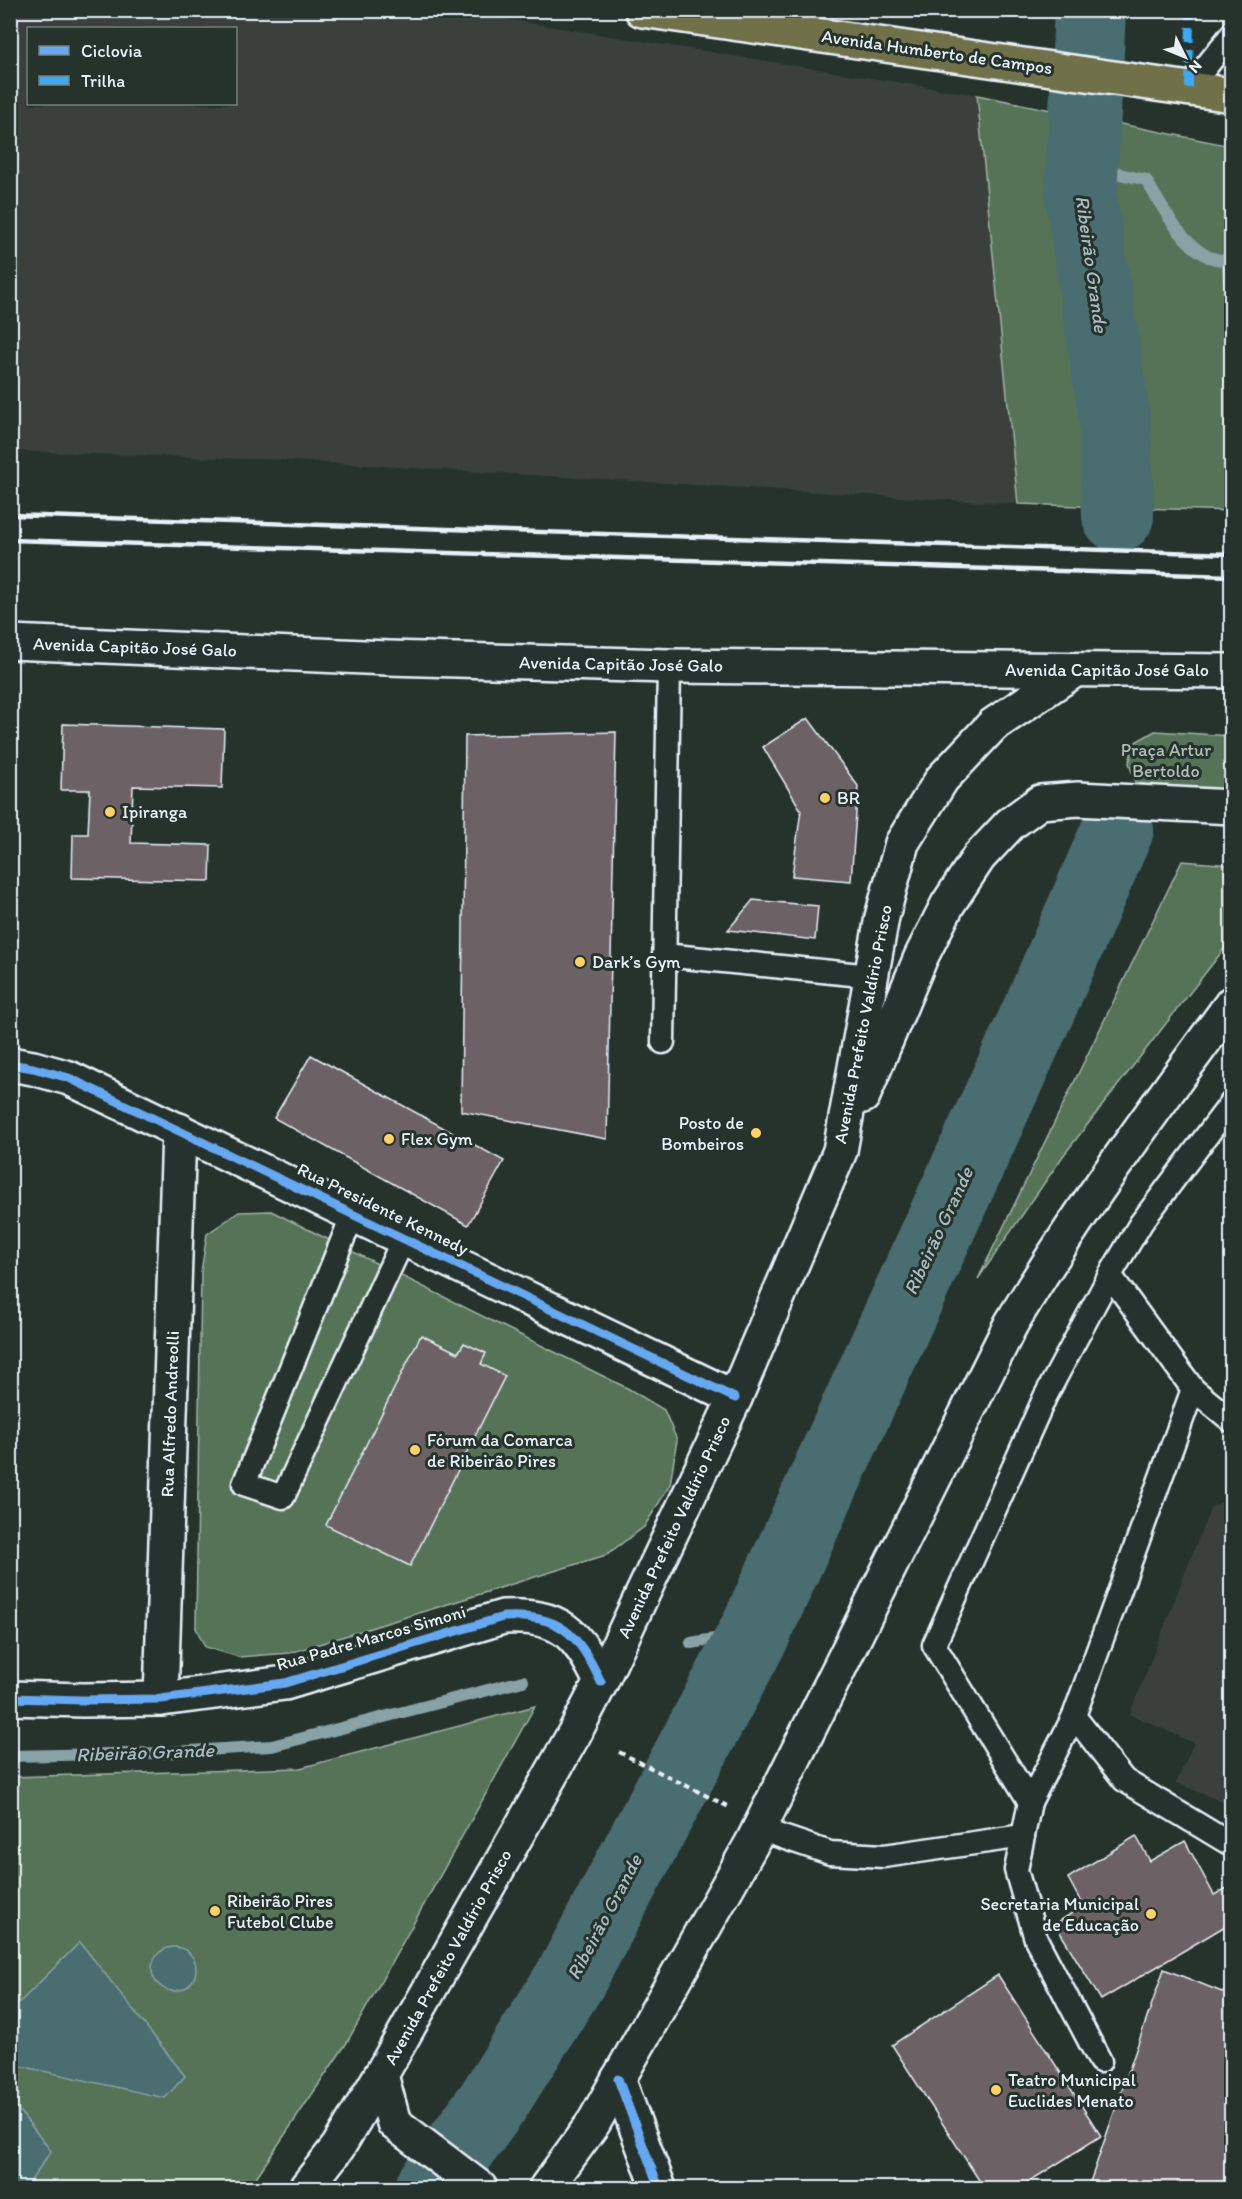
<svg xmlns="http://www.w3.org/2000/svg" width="1242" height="2199" font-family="Itim,sans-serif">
<rect width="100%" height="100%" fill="#26332d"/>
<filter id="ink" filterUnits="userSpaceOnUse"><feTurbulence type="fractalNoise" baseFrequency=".0167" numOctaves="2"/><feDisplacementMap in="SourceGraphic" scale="12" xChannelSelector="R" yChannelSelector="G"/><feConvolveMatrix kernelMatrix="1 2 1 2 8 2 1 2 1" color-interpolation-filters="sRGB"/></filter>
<g filter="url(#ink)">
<g fill="#3b413e" fill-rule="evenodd">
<path d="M11 11H454L977 95 1018 504 281 460 11 451ZM28 28H236V104H28Z"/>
<path d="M1231 1498V1805L1176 1783 1194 1743 1130 1714 1211 1507Z"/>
</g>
<g fill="#577359" stroke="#a0b2a8" stroke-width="1.5">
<path d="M977 95 1231 146V511L1018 504Z"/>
<path d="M1155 731 1231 736V792L1161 788 1135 782 1129 763 1134 743Z"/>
<path d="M1182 861 1231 865V940L1063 1156 978 1279Z"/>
<path d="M271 1211 629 1389 664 1410 677 1440 670 1485 644 1527 606 1555 290 1653 239 1657 205 1647 196 1628 201 1272 207 1234 239 1212Z"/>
<path d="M535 1706 346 2044 249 2188H11L10 1777 300 1768Z"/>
</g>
<g fill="#4a6d70" stroke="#89a2a6" stroke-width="1.5">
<path d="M1073 11H1114L1113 25 1073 17Z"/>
<path d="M80 1942 185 2076 165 2098 11 2064V2011Z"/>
<circle cx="174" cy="1969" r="22"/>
<path d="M10 2099 51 2151 26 2188H11Z"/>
</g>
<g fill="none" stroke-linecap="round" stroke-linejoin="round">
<g stroke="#89a2a6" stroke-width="12">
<path d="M1085 139 1102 164 1120 174 1146 180C1162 206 1180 243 1209 257 1215 259 1222 260 1228 262L1229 282 1232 286"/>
<path d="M691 1643 755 1632"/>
<path d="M10 1756 158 1753 272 1746 523 1681"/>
</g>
<g stroke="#4a6d70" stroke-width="72">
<path d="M1090 10 1081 195 1115 421 1118 516"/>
<path d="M431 2188 493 2102 571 1978 755 1632 1043 1001 1118 829"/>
</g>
</g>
<g fill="#6c6266" stroke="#e8f1f8" stroke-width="1.5">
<path d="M808 718 858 786 851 881 792 876 801 810 763 747Z"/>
<path d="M63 724 224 729 222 788 133 786 131 843 211 845 210 881 72 878 73 834H88L90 790H61Z"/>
<path d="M616 732 607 1139 461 1111 465 736Z"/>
<path d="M753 900 818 906 815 940 728 930Z"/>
<path d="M311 1055 504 1161 468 1225 274 1118Z"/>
<path d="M421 1335 458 1353 464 1343 486 1353 481 1364 505 1376 410 1566 326 1525Z"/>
<path d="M1136 1836 1150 1861 1185 1841 1214 1895 1229 1887 1232 1892V1922L1101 2000 1055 1924 1083 1906 1068 1878Z"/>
<path d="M1164 1969 1232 1996V2188H1088Z"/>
<path d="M998 1975 1101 2136 1019 2188H984L892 2045Z"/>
</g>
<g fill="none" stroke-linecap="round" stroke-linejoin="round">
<g stroke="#e8f1f8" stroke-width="27">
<g id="lane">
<path d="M1189 88 1232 34"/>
<path d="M664 955 871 976"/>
<path d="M663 1042 669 666"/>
<path d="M353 1214 244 1484 283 1497 404 1238"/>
<path d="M1110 1275 1193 1389 1232 1421"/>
<path d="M1193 1389 1074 1716 1124 1780 1232 1845"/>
<path d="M1074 1716 1030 1802 1016 1870 1036 1939 1100 2061"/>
<path d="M1030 1802 934 1645 1045 1397 1110 1275 1141 1223 1232 1102"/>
<path d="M759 1829 830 1853 884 1856 1023 1836"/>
</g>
</g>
<g stroke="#e8f1f8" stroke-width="38">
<g id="street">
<path d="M10 1064 33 1068 69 1078 735 1398"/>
<path d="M10 1698 83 1700 161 1699 285 1683 503 1617C560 1614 577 1632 601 1682"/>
<path d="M161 1699 179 1130"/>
<path d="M618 2079 659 2188"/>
</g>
</g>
<g stroke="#e8f1f8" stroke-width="38">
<g id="secondary">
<path d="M10 642 388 658 669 666 1232 671"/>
<path d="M863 1096 921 957 948 904 979 857 1010 824 1040 802 1078 799 1232 807"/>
<path d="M381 2075 394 2123 480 2188"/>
<path d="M306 2188 338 2147 381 2075 574 1734 601 1682 735 1398 840 1151 882 917 902 843 942 779 993 725 1075 670"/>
<path d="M546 2188 594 2122 752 1843 1011 1324C1078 1212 1155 1108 1232 1003"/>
</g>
</g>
<g stroke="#e8f1f8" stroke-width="38">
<path id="highway" d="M642 10 1232 95"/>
</g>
<path stroke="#e8f1f8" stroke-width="4" stroke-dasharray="6 4.5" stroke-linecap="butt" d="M619 1752 729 1807"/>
<use href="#lane" stroke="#26332d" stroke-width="22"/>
<use href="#street" stroke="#26332d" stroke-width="33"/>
<use href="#secondary" stroke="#26332d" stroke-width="33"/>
<use href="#highway" stroke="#70704a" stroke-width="33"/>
<g stroke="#e8f1f8" stroke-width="4.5">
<path d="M10 515 1232 554"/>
<path d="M10 540 1232 576"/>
</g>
<path stroke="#3fa9f5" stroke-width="8" stroke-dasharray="15 8" stroke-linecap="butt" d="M1189 88 1190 10"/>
<g stroke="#26332d" stroke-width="13">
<g id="cycleway">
<path d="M10 1064 33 1068 69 1078 735 1398"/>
<path d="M10 1698 83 1700 161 1699 285 1683 503 1617C560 1614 577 1632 601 1682"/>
<path d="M618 2079 659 2188"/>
</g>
</g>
<use href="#cycleway" stroke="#66a8f1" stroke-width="9"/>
</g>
</g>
<g fill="#ffd166" stroke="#26332d" stroke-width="2">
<circle cx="825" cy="798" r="6"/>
<circle cx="110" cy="812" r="6"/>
<circle cx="580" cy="962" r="6"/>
<circle cx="756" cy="1133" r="6"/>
<circle cx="389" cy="1139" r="6"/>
<circle cx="415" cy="1450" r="6"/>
<circle cx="215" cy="1911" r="6"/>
<circle cx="1151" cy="1914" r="6"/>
<circle cx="996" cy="2090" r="6"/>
</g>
<g text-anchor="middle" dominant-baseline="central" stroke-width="6" stroke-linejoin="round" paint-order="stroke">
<g font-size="18" fill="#e8f1f8" stroke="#26332d">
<text transform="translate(937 52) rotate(8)">Avenida Humberto de Campos</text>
<text transform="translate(135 647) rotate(2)">Avenida Capitão José Galo</text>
<text transform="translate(621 664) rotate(1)">Avenida Capitão José Galo</text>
<text x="1107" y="670">Avenida Capitão José Galo</text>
<text transform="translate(863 1024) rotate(-79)">Avenida Prefeito Valdírio Prisco</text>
<text transform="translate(383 1209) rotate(26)">Rua Presidente Kennedy</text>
<text transform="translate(170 1414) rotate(-88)">Rua Alfredo Andreolli</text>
<text transform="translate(674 1527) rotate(-65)">Avenida Prefeito Valdírio Prisco</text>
<text transform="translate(371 1638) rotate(-16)">Rua Padre Marcos Simoni</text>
<text transform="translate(448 1957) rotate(-61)">Avenida Prefeito Valdírio Prisco</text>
</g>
<g font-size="18" fill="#aebfb8" stroke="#26332d">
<text x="1166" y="750">Praça Artur<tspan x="1166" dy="21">Bertoldo</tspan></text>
</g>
<g font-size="18" fill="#e8f1f8" stroke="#26332d" text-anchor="start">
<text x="837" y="798">BR</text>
<text x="122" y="812">Ipiranga</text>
<text x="592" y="962">Dark’s Gym</text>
<text x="744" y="1123" text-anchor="end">Posto de<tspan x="744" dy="21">Bombeiros</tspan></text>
<text x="401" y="1139">Flex Gym</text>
<text x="427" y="1440">Fórum da Comarca<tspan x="427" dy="21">de Ribeirão Pires</tspan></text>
<text x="227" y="1901">Ribeirão Pires<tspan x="227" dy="21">Futebol Clube</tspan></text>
<text x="1139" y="1904" text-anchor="end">Secretaria Municipal<tspan x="1139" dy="21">de Educação</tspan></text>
<text x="1008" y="2080">Teatro Municipal<tspan x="1008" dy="21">Euclides Menato</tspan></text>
</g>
<g font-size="20" font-style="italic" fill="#a9bcc2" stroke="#26332d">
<text transform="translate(1092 264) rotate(82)">Ribeirão Grande</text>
<text transform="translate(938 1231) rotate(-65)">Ribeirão Grande</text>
<text transform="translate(145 1752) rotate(-2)">Ribeirão Grande</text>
<text transform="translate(604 1917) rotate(-62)">Ribeirão Grande</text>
</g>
</g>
<rect width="1242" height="2199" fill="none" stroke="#26332d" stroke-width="36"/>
<rect x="18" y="18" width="1206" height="2163" fill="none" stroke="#e8f1f8" stroke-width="2" filter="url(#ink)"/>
<rect x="27" y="27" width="210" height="78" fill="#26332d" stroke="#747f7e" stroke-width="1.5"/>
<rect x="39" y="46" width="30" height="9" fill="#66a8f1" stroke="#747f7e" stroke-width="1.5"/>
<text x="81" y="57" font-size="18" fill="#e8f1f8">Ciclovia</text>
<rect x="39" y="76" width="30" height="9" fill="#3fa9f5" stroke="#747f7e" stroke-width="1.5"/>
<text x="81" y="87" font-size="18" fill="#e8f1f8">Trilha</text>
<g transform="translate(1185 57) rotate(133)" stroke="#26332d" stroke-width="4.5" paint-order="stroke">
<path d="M0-4.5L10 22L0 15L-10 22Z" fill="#e8f1f8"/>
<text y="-9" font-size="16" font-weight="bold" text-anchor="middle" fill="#e8f1f8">N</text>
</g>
</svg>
